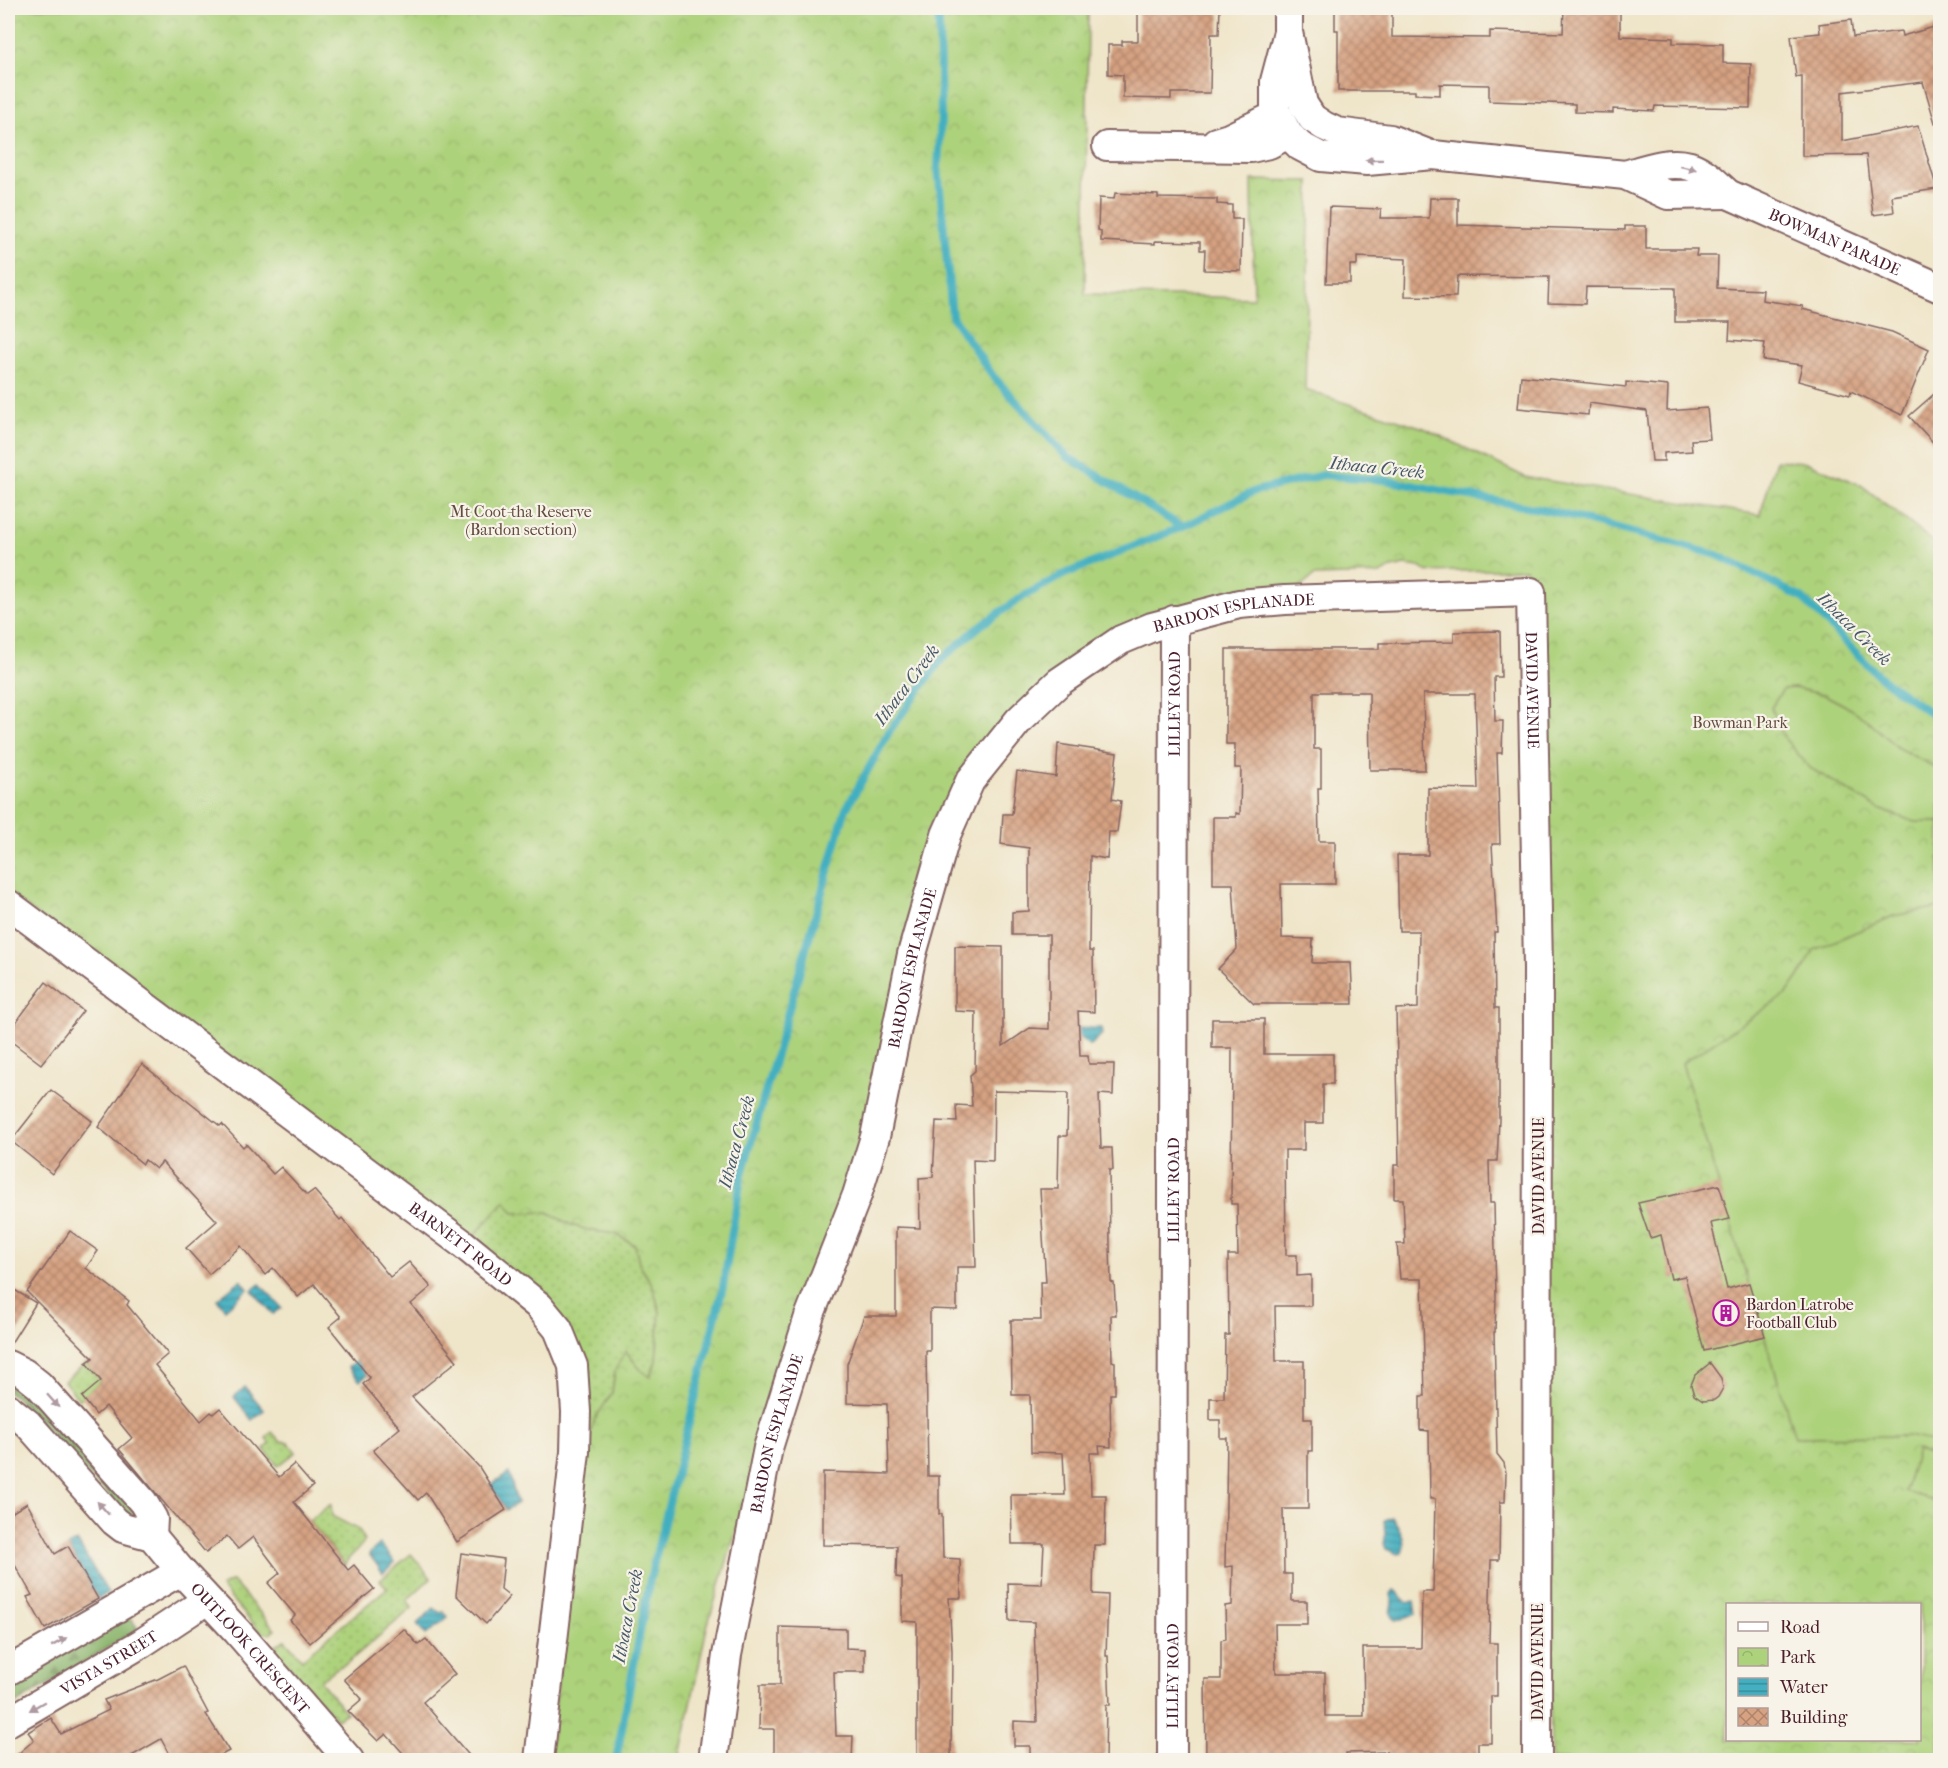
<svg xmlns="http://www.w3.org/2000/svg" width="1948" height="1768" font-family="'IM FELL French Canon',serif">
<defs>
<pattern id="grass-dots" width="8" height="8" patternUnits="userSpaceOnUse" patternTransform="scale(1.5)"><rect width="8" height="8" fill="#add27c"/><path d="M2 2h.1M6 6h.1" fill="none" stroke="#96b46b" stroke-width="1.8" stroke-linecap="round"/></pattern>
<pattern id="forest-firs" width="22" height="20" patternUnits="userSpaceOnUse" patternTransform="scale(1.5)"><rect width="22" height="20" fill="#8ab46c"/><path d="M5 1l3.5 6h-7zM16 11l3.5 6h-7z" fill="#739259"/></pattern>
<pattern id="park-crowns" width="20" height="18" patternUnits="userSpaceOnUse" patternTransform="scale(1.5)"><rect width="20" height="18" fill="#add27c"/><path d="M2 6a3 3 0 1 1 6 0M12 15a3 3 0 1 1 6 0" fill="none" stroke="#96b46b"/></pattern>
<pattern id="water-rules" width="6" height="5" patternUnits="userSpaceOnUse" patternTransform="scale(1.5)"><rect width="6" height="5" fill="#43afc0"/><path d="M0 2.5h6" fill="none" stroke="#3a8e9c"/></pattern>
<pattern id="building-cross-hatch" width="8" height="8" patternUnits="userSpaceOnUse" patternTransform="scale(1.5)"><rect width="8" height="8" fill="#d6a282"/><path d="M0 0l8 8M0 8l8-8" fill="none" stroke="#b0836b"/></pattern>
</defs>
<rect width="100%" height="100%" fill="#f7f3e8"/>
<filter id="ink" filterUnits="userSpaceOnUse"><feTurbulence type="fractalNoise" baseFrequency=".0167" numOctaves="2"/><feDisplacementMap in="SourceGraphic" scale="12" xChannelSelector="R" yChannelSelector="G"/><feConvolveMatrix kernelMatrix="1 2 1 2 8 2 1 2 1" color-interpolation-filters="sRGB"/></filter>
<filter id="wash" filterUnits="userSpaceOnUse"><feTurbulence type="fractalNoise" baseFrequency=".008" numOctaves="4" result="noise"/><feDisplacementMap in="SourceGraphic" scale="24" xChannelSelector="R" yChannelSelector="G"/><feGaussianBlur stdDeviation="1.35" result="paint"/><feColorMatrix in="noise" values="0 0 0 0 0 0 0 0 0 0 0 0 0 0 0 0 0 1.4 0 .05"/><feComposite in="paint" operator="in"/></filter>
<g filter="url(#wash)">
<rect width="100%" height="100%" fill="#efe5c9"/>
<g fill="url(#grass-dots)" stroke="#7c7854" stroke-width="1.5">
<path d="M505 1201 541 1212H548L553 1216 588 1230 616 1234 635 1245 640 1266 652 1284 660 1312 656 1361 650 1378 639 1368 626 1351 615 1371 612 1393 596 1419 583 1456 581 1367 470 1240Z"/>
<path d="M86 1363 101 1381 79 1400 64 1381Z"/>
<path d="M272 1432 280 1441 288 1442 296 1452 278 1466 264 1449 270 1444 266 1438Z"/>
<path d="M331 1504 332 1516 359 1530 365 1540C359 1551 348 1556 345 1565L309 1521Z"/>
<path d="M411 1554 431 1578 407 1600 412 1608 347 1663 337 1668 320 1681 347 1713 336 1719 273 1647 285 1640 302 1659 387 1588 380 1580Z"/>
<path d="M232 1581 272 1626 275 1629 270 1633H261L221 1587Z"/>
</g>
<g fill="url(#forest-firs)" stroke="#6a6a4c" stroke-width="1.5">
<path d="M8 1375 14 1377 140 1509 136 1524 15 1396 8 1392Z"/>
<path d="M128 1617 132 1620 138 1629 8 1709V1679Z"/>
</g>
<path fill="url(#park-crowns)" stroke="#7c7854" stroke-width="1.5" fill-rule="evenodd" d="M8 8H1088L1085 294 1254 298 1252 180 1310 181 1305 390 1424 428 1525 477 1760 515 1776 460 1806 462 1861 485 1940 547V1760H1551L1537 592 1526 569 1428 572 1419 567 1405 565 1392 568 1380 574 1314 576 1285 600 1151 621 966 775 869 1134 750 1486 707 1627 679 1760H549L583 1456 595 1419 612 1393 615 1371 626 1351 639 1368 650 1377 656 1361 660 1312 652 1284 640 1266 635 1245 616 1234 588 1230 571 1225 548 1212 514 1213 505 1201 470 1240 8 893ZM1728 1604H1920V1740H1728Z"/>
<g fill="#add27c" stroke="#7c7854" stroke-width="1.5">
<path d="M1794 688 1825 695 1844 705 1868 721 1898 748 1940 770V822H1915L1879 809 1810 768 1785 739 1771 708 1783 689Z"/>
<path d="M1940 907V1443L1908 1436 1795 1437 1682 1063 1786 995 1804 969 1814 950 1893 916Z"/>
<path d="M1917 1450 1940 1457V1502L1905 1492Z"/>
</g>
<g fill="url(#water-rules)" stroke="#466776" stroke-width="1.5">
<path d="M1060 1028H1102L1103 1033 1090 1046 1078 1036Z"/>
<path d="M241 1280 248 1289 225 1309 217 1299Z"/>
<path d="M260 1284 282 1308 273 1314 252 1290Z"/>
<path d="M374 1346 386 1360 360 1381 348 1367Z"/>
<path d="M245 1387 264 1410 252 1420 234 1397Z"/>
<path d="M509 1473 517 1503 506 1510 490 1485Z"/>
<path d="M1392 1517C1398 1528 1408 1540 1402 1553L1398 1554 1386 1549 1384 1543C1387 1536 1383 1528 1385 1520Z"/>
<path d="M77 1541 108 1593 98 1599 68 1546Z"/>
<path d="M380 1544 395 1562 383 1573 369 1554Z"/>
<path d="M1394 1590 1398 1592 1402 1599 1408 1603 1414 1601 1416 1614 1407 1618 1396 1620 1391 1613 1393 1604 1391 1594Z"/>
<path d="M434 1608 440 1613 443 1611 448 1617 426 1635 417 1624Z"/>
</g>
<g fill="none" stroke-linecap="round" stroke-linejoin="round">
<g stroke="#43afc0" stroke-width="8">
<path d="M936 8 939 23 941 117 938 167 952 316 993 376 1066 456 1182 527"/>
<path d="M616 1760 650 1579 723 1287 741 1178 845 811 890 730 942 659 980 626 1024 596 1065 574 1182 527 1255 491 1323 475 1385 480 1554 512 1717 555 1802 598 1881 678 1940 720"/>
</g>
</g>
<g id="blocks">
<g fill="url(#building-cross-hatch)">
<path d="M1138 8H1220L1219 34H1211L1210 93H1171V99L1123 98V75L1108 74V45H1122V41H1138Z"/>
<path d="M1335 8H1392V37L1490 38V31L1563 33 1564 8H1620V36L1673 38V43L1723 44V63L1751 64 1750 108 1655 106 1654 111 1613 109V113L1575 112V104L1489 101V85L1440 84V95L1415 94V91H1338V30H1335Z"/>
<path d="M1851 20 1853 37 1901 31 1902 36 1941 25V122L1935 123 1923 82 1842 92V141L1918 126 1937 189 1892 196 1894 212 1873 215 1866 155 1802 156V76L1796 77 1791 36 1820 33 1819 24Z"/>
<path d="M1115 193 1158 195V198L1217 199V204L1232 205V219H1242L1241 271 1204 270 1205 250H1200V242L1155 241V244L1101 241V231L1098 230 1099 198 1114 199Z"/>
<path d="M1430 198H1458V225L1625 230V226H1646V249H1697L1696 256H1718L1717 288 1763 290 1762 300 1803 306 1802 309 1892 332 1929 349 1902 415 1851 391 1850 395 1798 381 1802 365 1763 360 1765 343 1729 340 1730 322H1675V288L1586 287 1585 304 1548 303 1549 277 1457 276 1456 297 1405 296 1406 259 1357 257V265H1350V283H1326L1329 207 1381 209 1380 218H1429Z"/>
<path d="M1521 376 1626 387V382L1668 386 1667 411 1707 408 1710 439 1691 440 1692 451 1664 453V461H1652L1647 411 1589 403 1588 415 1518 408Z"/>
<path d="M1941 388V451L1909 416Z"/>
<path d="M1500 631 1501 677H1494L1495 721H1503L1502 753H1497L1500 844H1492L1497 932H1494L1495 1008H1499V1120L1497 1161H1489L1490 1203H1494L1496 1297 1495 1332H1494L1497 1454 1504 1463 1506 1473 1505 1502H1500L1499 1560H1491L1489 1643H1497V1696H1491V1743H1478V1757H1463V1761H1387V1752L1346 1753V1761H1206L1205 1679H1221V1640L1226 1639 1225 1606 1232 1605 1233 1566 1225 1567 1227 1438H1220V1420H1210V1398H1224L1225 1335H1229L1228 1255H1238L1237 1204H1231L1232 1048H1212V1019H1264V1054H1333V1084H1323V1123H1304V1150H1285L1286 1255H1297V1276L1311 1275V1306H1275L1276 1361H1304V1419H1312V1451H1308V1509H1283L1284 1574H1292V1601H1307V1624H1275L1276 1673H1325V1716H1364L1363 1648H1421L1422 1592H1433L1435 1499H1430L1429 1431 1420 1430V1396H1425L1422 1279H1400L1397 1244H1405L1403 1199H1394V1165H1399L1396 1009 1418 1008 1419 931H1399L1397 855H1428V788L1478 789 1475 694H1423L1425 770H1370L1369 692H1314V749H1321V788H1318L1319 841H1335V884H1281L1282 938 1313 939 1312 963H1351L1353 1004H1254L1218 969 1237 949 1233 884H1213V817H1236V813L1240 814 1241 768H1235V744H1226V649H1379V643L1454 642V632Z"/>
<path d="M1058 744 1117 753 1112 799 1121 801 1117 832H1109L1107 859 1090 856 1089 951H1093L1094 1012 1078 1011 1080 1056H1088L1089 1064H1114L1113 1095 1099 1094 1101 1148H1112L1113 1170H1109L1110 1245 1111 1282 1114 1283 1116 1315H1111L1112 1361 1115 1362V1394H1110L1111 1447 1099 1446 1100 1453H1090L1091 1495H1106L1105 1545H1094L1093 1594 1108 1595 1106 1656H1108L1110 1705H1106L1105 1761H1030V1746H1014V1721L1037 1722 1034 1622 1009 1621 1008 1583 1042 1584 1044 1544H1012L1011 1495H1065L1063 1453 1031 1452 1030 1395H1012L1011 1320H1041L1040 1282H1046L1040 1189H1058L1059 1136H1067L1068 1093 994 1091 993 1161 973 1160 976 1267H957V1310L930 1309V1351H926L928 1476H939V1514H942L943 1558 960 1559 961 1598H949L952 1651 951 1761H917V1622L902 1621V1578L896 1577 897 1546 823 1545V1472L889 1474 887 1404 847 1403V1364L864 1316H896V1227L920 1228 919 1178 933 1177 936 1121 957 1122 956 1105 972 1106 970 1075 975 1071 976 1012 955 1011V946L1003 947V1046L1030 1028 1049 1029V935H1012V912L1029 911V848L1001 844 1003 814H1012L1017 771 1056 777Z"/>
<path d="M46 982 83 1011 41 1064 8 1039V1033Z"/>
<path d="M142 1064 220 1126 222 1124 243 1147 246 1144 273 1174 281 1167 307 1195 314 1190 340 1220 342 1218 390 1277 409 1262 431 1287 411 1304 457 1361 412 1397 479 1467 506 1510 457 1542 426 1493 418 1500 373 1450 400 1428 363 1384 370 1378 329 1327 341 1317 314 1284 298 1297 273 1268 265 1275 241 1246 209 1274 186 1248 217 1221 162 1162 156 1169 145 1160 143 1164 98 1127Z"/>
<path d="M51 1090 92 1121 52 1174 11 1141Z"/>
<path d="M1719 1185 1730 1219 1711 1223 1727 1289 1749 1283 1765 1336 1704 1351 1685 1276 1671 1279 1661 1235 1650 1238 1638 1203Z"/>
<path d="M70 1231 98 1251 86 1268 129 1301 127 1305 168 1354 155 1365 201 1421 211 1412 213 1414 220 1408 279 1477 294 1464 313 1486 294 1502 348 1570 354 1565 374 1589 310 1643 290 1620 295 1615 268 1583 280 1573 253 1537 238 1549 227 1536 206 1553 119 1449 132 1438 106 1406 96 1415 82 1397 101 1381 86 1363 93 1358 27 1292Z"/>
<path d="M8 1286 36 1303 8 1348Z"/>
<path d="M1710 1363 1721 1378 1723 1388 1718 1397 1714 1400 1703 1401 1694 1395 1691 1385 1695 1375Z"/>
<path d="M27 1503 55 1554 68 1546 98 1599 45 1629 27 1597 32 1595 8 1553V1515Z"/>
<path d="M461 1553 504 1559 501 1589 510 1596 486 1624 456 1595Z"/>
<path d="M780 1627 846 1629V1648L865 1649V1672H834L836 1736H853L852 1761H774V1729H759L760 1685H780Z"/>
<path d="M404 1629 418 1645 426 1639 455 1674 423 1702 474 1761H410L386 1734 378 1741 348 1711 362 1699 344 1679Z"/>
<path d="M183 1666 208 1713 206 1714 229 1751 210 1761H173L161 1739 123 1761H10L34 1740 28 1732 51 1718 61 1734 109 1710 104 1700 158 1679Z"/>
</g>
</g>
</g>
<g filter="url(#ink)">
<use href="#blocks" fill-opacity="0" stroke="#846462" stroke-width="1.5"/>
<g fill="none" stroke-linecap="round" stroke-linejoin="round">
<g stroke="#846462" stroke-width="32">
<g id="minor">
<path d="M1288 8V32L1303 104 1312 118 1324 126 1337 132 1390 139 1428 154"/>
<path d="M1288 32 1275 81V110L1288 134 1300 146 1321 157 1367 161 1433 155 1625 175 1668 195 1728 194"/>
<path d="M1216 142 1229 138 1277 115"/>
<path d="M1107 146 1251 148 1269 144 1288 134"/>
<path id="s1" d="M1625 175C1645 169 1669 160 1690 166 1705 171 1717 184 1728 194L1940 288"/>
<path id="s2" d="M8 904 463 1244 539 1306 558 1329 573 1366 576 1412 575 1452 539 1760"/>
<path d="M8 1365 24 1373 39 1385 143 1502 153 1519 152 1536"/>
<path id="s3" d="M8 1408 28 1424 114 1521 123 1528 152 1536 181 1571 237 1631 349 1760"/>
<path d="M8 1671 181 1571"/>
<path id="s4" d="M8 1722 142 1643 207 1600"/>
<path id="s5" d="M713 1760 727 1655 768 1448 809 1317 857 1195 875 1137 912 954 946 835 970 781 1019 720 1059 682 1121 640 1152 627 1239 604 1285 600 1531 592 1538 968 1537 1760"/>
<path id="s6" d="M1172 1760 1174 620"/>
</g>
</g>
<use href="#minor" stroke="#fff" stroke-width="28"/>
</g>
<defs><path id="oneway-solid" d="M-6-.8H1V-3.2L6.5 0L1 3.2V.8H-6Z" transform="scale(1.5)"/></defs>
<g fill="#ae9aa0">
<use href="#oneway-solid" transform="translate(1374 160) rotate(179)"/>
<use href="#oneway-solid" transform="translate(1688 168) rotate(14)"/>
<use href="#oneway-solid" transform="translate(53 1401) rotate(48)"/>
<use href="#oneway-solid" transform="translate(103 1508) rotate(-132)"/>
<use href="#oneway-solid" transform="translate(59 1642) rotate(-29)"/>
<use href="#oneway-solid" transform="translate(37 1706) rotate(150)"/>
</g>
</g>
<defs>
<g id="building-ring" transform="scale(1.35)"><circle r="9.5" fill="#f7f3e8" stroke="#b5179e" stroke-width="1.5"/><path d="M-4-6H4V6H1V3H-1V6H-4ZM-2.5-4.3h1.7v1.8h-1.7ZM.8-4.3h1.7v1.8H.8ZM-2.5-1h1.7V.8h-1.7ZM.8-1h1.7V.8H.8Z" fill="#b5179e"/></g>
</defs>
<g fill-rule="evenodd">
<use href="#building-ring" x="1726" y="1313"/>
</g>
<g text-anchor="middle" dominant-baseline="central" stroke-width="4.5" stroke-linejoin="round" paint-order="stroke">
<g font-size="16" fill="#4a1f2b" stroke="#f7f3e8">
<text stroke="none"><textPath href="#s1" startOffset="231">BOWMAN PARADE</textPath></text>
<text stroke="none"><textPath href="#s5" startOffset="1341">BARDON ESPLANADE</textPath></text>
<text stroke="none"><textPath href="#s5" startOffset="1738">DAVID AVENUE</textPath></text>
<text stroke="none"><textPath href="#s6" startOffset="1056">LILLEY ROAD</textPath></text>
<text stroke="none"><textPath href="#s5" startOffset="819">BARDON ESPLANADE</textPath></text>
<text transform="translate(1538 1176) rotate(-90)">DAVID AVENUE</text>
<text stroke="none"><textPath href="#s6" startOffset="570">LILLEY ROAD</textPath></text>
<text stroke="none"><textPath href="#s2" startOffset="566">BARNETT ROAD</textPath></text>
<text stroke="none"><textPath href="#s5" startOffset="333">BARDON ESPLANADE</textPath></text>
<text stroke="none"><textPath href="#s3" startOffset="346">OUTLOOK CRESCENT</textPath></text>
<text transform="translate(1537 1662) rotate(-90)">DAVID AVENUE</text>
<text stroke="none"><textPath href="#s4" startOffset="117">VISTA STREET</textPath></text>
<text stroke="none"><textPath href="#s6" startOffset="84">LILLEY ROAD</textPath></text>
</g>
<g font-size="16" fill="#634c3f" stroke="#f7f3e8">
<text x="521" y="511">Mt Coot-tha Reserve<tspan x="521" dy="18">(Bardon section)</tspan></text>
<text x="1740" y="722">Bowman Park</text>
</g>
<g font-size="16" fill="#4a1f2b" stroke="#f7f3e8" text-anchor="start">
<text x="1746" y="1304">Bardon Latrobe<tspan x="1746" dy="18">Football Club</tspan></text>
</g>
<g font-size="18" font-style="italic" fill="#475967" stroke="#f7f3e8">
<text transform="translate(1377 468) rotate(6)">Ithaca Creek</text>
<text transform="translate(1854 629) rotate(45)">Ithaca Creek</text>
<text transform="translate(907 685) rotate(-53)">Ithaca Creek</text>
<text transform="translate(737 1142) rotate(-75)">Ithaca Creek</text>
<text transform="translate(628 1616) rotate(-79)">Ithaca Creek</text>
</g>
</g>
<rect width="1948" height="1768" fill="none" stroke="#f7f3e8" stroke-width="30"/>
<rect x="1726" y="1603" width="195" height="138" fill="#f7f3e8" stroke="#b29e9c" stroke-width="1.5"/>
<rect x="1738" y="1622" width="30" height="9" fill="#ffffff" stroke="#b29e9c" stroke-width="1.5"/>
<text x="1780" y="1633" font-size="18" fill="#4a1f2b">Road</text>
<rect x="1738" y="1648" width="30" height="18" fill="url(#park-crowns)" stroke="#b29e9c" stroke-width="1.5"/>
<text x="1780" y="1663" font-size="18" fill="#4a1f2b">Park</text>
<rect x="1738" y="1678" width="30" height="18" fill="url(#water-rules)" stroke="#b29e9c" stroke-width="1.5"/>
<text x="1780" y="1693" font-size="18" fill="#4a1f2b">Water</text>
<rect x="1738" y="1708" width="30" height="18" fill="url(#building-cross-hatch)" stroke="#b29e9c" stroke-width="1.5"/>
<text x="1780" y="1723" font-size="18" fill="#4a1f2b">Building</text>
</svg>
